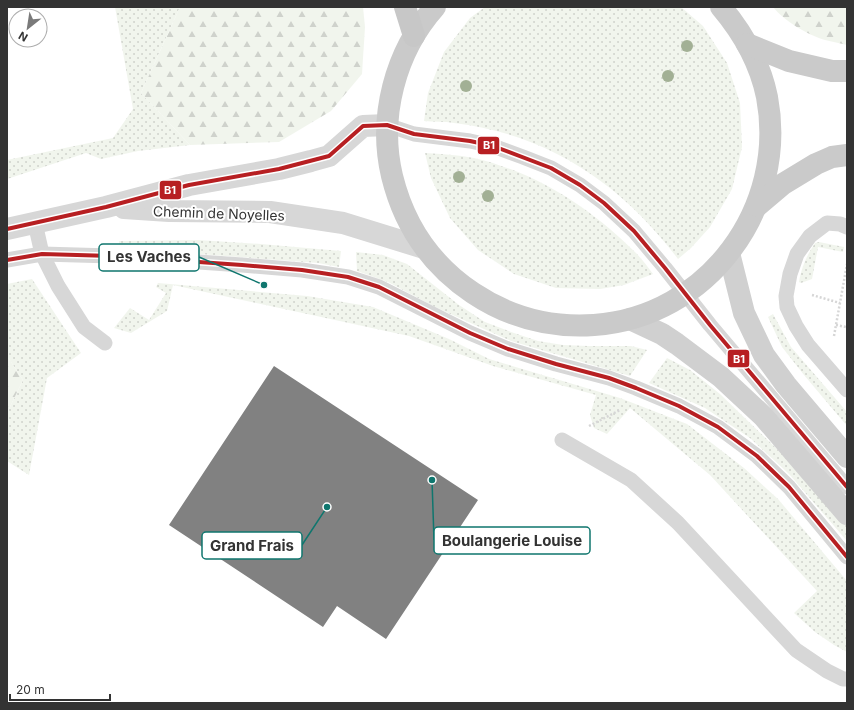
<svg xmlns="http://www.w3.org/2000/svg" width="854" height="710" font-family="Inter,sans-serif">
<defs>
<pattern id="grass-dots" width="8" height="8" patternUnits="userSpaceOnUse"><rect width="8" height="8" fill="#f1f5ed"/><path d="M2 2h.1M6 6h.1" fill="none" stroke="#cfd2cc" stroke-width="1.8" stroke-linecap="round"/></pattern>
<pattern id="forest-firs" width="22" height="20" patternUnits="userSpaceOnUse"><rect width="22" height="20" fill="#f1f5ed"/><path d="M5 1l3.5 6h-7zM16 11l3.5 6h-7z" fill="#cfd2cc"/></pattern>
</defs>
<rect width="100%" height="100%" fill="#fff"/>
<g fill="url(#grass-dots)">
<path d="M115 7H180L141 93 190 145 138 151 101 159 86 153 7 179V160L113 138 133 109Z"/>
<path d="M485 7H681L703 26 727 63 740 103 742 147 732 189 710 227 691 248 678 259C622 184 548 134 454 123 444 121 434 122 424 121L428 93 444 52 470 18Z"/>
<path d="M425 153C441 154 458 155 474 158 489 161 504 167 518 172 562 190 602 219 636 253 642 259 648 267 653 274L624 285 600 289 556 288 514 274 478 250 450 218 431 178Z"/>
<path d="M198 240 261 244 341 251 339 267 318 263 119 248V241Z"/>
<path d="M819 242 844 247 843 252 818 247 812 279 801 283 799 282C802 266 806 257 815 243Z"/>
<path d="M356 252 383 255 407 264 459 305 485 322 511 332 538 341 563 345 588 346H631L647 350 630 376 511 341 475 325 435 307 388 282 357 271Z"/>
<path d="M32 279 81 353 47 378 29 475 7 461V413L23 380 7 356V284Z"/>
<path d="M158 283 307 296 373 307 449 339 489 359 620 398 687 424 744 468 778 499 847 581V652L834 645 815 632 794 613 817 591 710 475 630 408 607 434 594 428 590 415 596 395 493 366 409 336 173 285 167 311 131 333 114 328 130 308 149 320 166 293 156 287Z"/>
<path d="M773 314 791 347 847 412V426L804 375 782 347 768 317Z"/>
<path d="M667 358 690 370 720 394 803 474 847 526V541L789 474 750 438 705 408 649 383Z"/>
</g>
<g fill="url(#forest-firs)">
<path d="M180 7H363L365 27 362 74 331 111 279 142 190 145 141 93Z"/>
<path d="M773 7H847V45C840 43 832 42 825 40 808 35 784 21 773 7Z"/>
<path d="M7 356 23 380 7 413Z"/>
</g>
<path fill="#818181" d="M274 366 478 500 386 639 337 606 323 627 169 525Z"/>
<g fill="none" stroke-linecap="round" stroke-linejoin="round">
<g stroke="#d6d6d6" stroke-width="2.5" stroke-dasharray="2 2" stroke-linecap="butt">
<path d="M812 295 840 303"/>
<path d="M836 325 846 327"/>
<path d="M834 336 847 264"/>
<path d="M589 426 620 410"/>
</g>
<g stroke="#d7d7d7" stroke-width="15">
<path d="M387 125 414 134 470 141 493 146 523 157 551 168 580 185 604 203 634 231 665 268 710 325 847 487"/>
<path d="M35 223 42 254 58 286 84 327 105 343"/>
<path d="M847 227 840 224 827 223 810 236 797 254 790 274 786 296 787 307 796 326 808 345 847 390"/>
<path d="M7 260 42 254 112 256 242 265 302 270 348 277 379 287 470 333 508 349 556 364 609 378 636 388 679 406 718 427 757 456 789 487 847 557"/>
<path d="M562 440 631 480 678 523 796 650 827 671 843 679H847"/>
</g>
<g stroke="#d7d7d7" stroke-width="22">
<path d="M124 208 169 211 270 212 343 223 424 248"/>
<path d="M7 229 106 207 189 185 279 169 311 161 329 156 363 126 387 125"/>
</g>
<g stroke="#d0d0d0" stroke-width="22">
<path d="M729 253 744 313 764 355 786 385 847 457"/>
<path d="M630 319 662 334 677 344 721 377 764 417 847 514"/>
</g>
<g stroke="#cacaca" stroke-width="22">
<path d="M435 7C395 52 378 117 392 176 404 225 431 265 473 293 509 317 551 328 594 325 708 317 788 208 767 97 760 63 743 33 721 7"/>
<path d="M747 44 789 61 832 71H847"/>
<path d="M757 206 783 184 816 164 832 157 847 155"/>
</g>
<path stroke="#c7c7c7" stroke-width="22" d="M405 7 414 36"/>
<g stroke="#fff" stroke-width="7">
<g id="bus-1">
<path d="M7 229 106 207 189 185 279 169 329 156 363 126 387 125 414 134 470 141 493 146 551 168 580 185 604 203 634 231 665 268 710 325 847 487"/>
<path d="M7 260 42 254 112 256 242 265 302 270 348 277 379 287 470 333 508 349 556 364 609 378 636 388 679 406 718 427 757 456 789 487 847 557"/>
</g>
</g>
<use href="#bus-1" stroke="#b71f22" stroke-width="4"/>
</g>
<g fill="#a2b095">
<circle cx="687" cy="46" r="6"/>
<circle cx="668" cy="76" r="6"/>
<circle cx="466" cy="86" r="6"/>
<circle cx="459" cy="177" r="6"/>
<circle cx="488" cy="196" r="6"/>
</g>
<g text-anchor="middle" dominant-baseline="central" stroke-width="4" stroke-linejoin="round" paint-order="stroke">
<g font-size="14" fill="#333" stroke="#fff">
<text transform="translate(219 213) rotate(2)">Chemin de Noyelles</text>
</g>
</g>
<path fill="none" stroke="#0f766e" stroke-width="1.5" d="M264 285L199 257M432 480L434 540M327 507L302 545"/>
<g fill="#0f766e" stroke="#fff" stroke-width="1.5">
<circle cx="264" cy="285" r="4"/>
<circle cx="432" cy="480" r="4"/>
<circle cx="327" cy="507" r="4"/>
</g>
<g fill="#fff" stroke="#0f766e" stroke-width="1.5">
<rect x="99" y="244" width="100" height="27" rx="4"/>
<rect x="434" y="527" width="156" height="27" rx="4"/>
<rect x="202" y="532" width="100" height="27" rx="4"/>
</g>
<g font-size="15" text-anchor="middle" font-weight="bold" fill="#333">
<text x="149" y="262">Les Vaches</text>
<text x="512" y="546">Boulangerie Louise</text>
<text x="252" y="551">Grand Frais</text>
</g>
<g stroke="#fff" stroke-width="1.5">
<rect x="477" y="136" width="23" height="19" rx="4" fill="#b71f22"/>
<rect x="159" y="180" width="23" height="20" rx="4" fill="#b71f22"/>
<rect x="727" y="349" width="23" height="19" rx="4" fill="#b71f22"/>
</g>
<g font-size="11" text-anchor="middle" font-weight="bold" fill="#fff">
<text x="489" y="149">B1</text>
<text x="170" y="194">B1</text>
<text x="739" y="363">B1</text>
</g>
<rect width="854" height="710" fill="none" stroke="#333333" stroke-width="16"/>
<g transform="translate(28 28) rotate(210)"><circle r="19" fill="#ffffff" stroke="#adadad"/>
<path d="M0-3L7 15L0 10L-7 15Z" fill="#7a7a7a"/>
<text y="-6" font-size="11" font-weight="bold" text-anchor="middle" fill="#333333">N</text>
</g>
<path d="M10 694v6h100v-6" fill="none" stroke="#333333" stroke-width="2"/>
<text x="16" y="694" font-size="12" fill="#333333" stroke="#ffffff" stroke-width="3" paint-order="stroke">20 m</text>
</svg>
